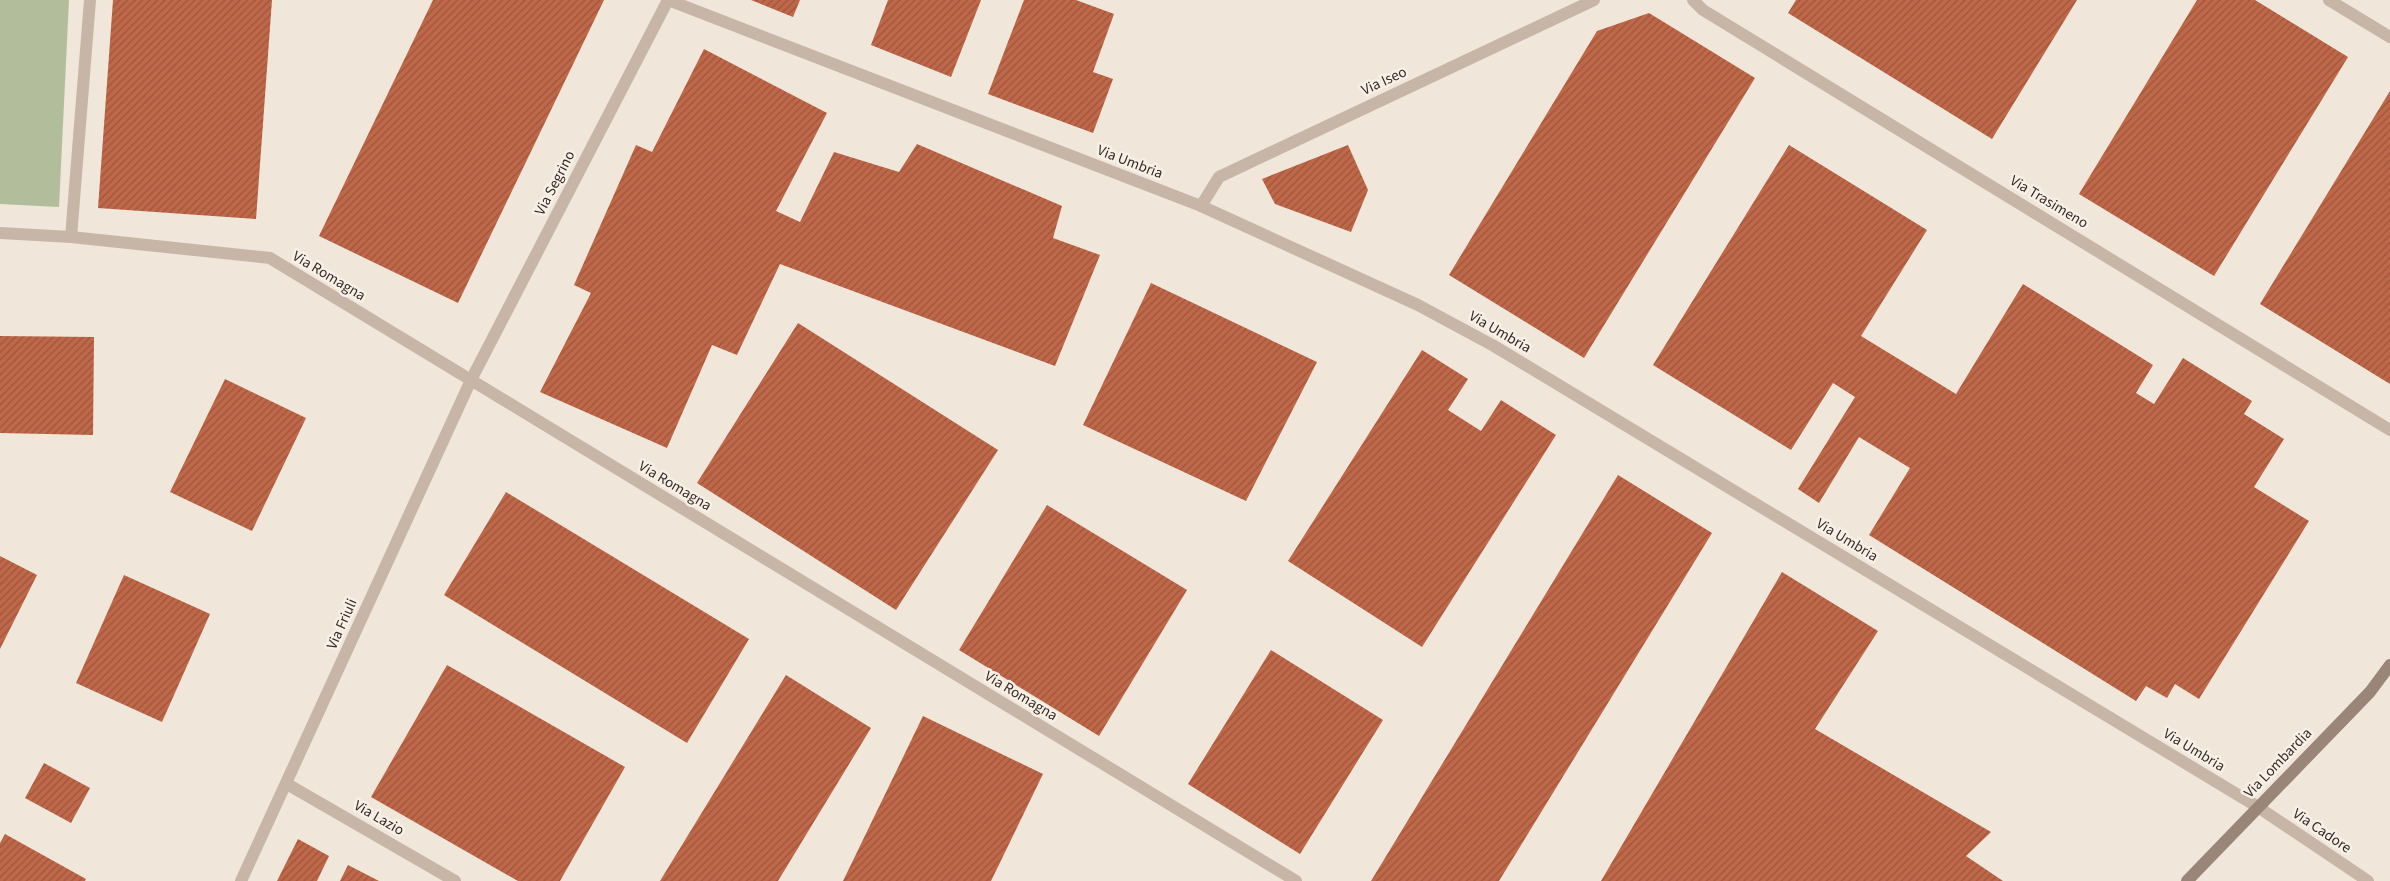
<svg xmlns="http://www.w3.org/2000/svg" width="2390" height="881" font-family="'Source Sans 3',sans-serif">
<defs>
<pattern id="building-hatch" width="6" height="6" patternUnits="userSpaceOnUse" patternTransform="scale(1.25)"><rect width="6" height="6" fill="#bf6749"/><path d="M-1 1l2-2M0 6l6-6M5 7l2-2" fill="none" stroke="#9c553d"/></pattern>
</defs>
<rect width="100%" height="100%" fill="#f0e6da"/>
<path fill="#b2be9b" d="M0 0H69L59 207 0 204Z"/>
<g fill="url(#building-hatch)">
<path d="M113 0H272L256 219 98 208Z"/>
<path d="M433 0H604L458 303 319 236Z"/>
<path d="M751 0H800L793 17Z"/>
<path d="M888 0H981L951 77 871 45Z"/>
<path d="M1024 0H1076L1114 14 1093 72 1113 79 1093 133 988 94Z"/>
<path d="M1796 0H2077L1992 139 1788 13Z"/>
<path d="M2197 0H2255L2348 57 2214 276 2079 194Z"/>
<path d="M1649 13 1755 78 1584 358 1449 275 1597 31Z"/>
<path d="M704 49 827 113 776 211 800 222 834 152 899 172 917 144 1062 206 1053 238 1100 255 1055 366 780 264 737 355 712 345 667 448 540 392 591 293 574 285 636 145 652 152Z"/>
<path d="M2390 91V384L2260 304Z"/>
<path d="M1348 145 1368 190 1351 232 1275 204 1262 179Z"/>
<path d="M1789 145 1927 230 1861 336 1956 394 2023 284 2153 365 2136 393 2154 404 2183 358 2252 401 2244 414 2284 439 2254 487 2309 521 2199 699 2175 684 2167 698 2146 686 2136 701 1869 535 1910 468 1859 437 1819 503 1798 489 1855 397 1833 383 1791 450 1653 365Z"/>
<path d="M1151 283 1317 362 1246 501 1083 425Z"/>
<path d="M798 323 998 450 896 610 697 483Z"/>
<path d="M0 336 94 337 93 435 0 433Z"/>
<path d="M1422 350 1468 379 1448 410 1481 431 1501 400 1556 435 1422 647 1288 561Z"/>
<path d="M225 379 306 418 252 531 170 492Z"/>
<path d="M1618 475 1712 533 1499 881H1371Z"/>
<path d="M506 492 749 639 687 743 444 595Z"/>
<path d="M1047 505 1187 590 1099 736 959 650Z"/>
<path d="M0 556 37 575 0 649Z"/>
<path d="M1782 572 1878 631 1815 729 1991 832 1966 856 2003 881H1601Z"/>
<path d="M124 575 210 614 162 722 76 683Z"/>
<path d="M1271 650 1383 720 1300 854 1188 784Z"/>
<path d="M447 665 625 767 560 881H518L371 797Z"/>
<path d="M786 675 871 728 778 881H660Z"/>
<path d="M923 716 1043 774 991 881H843Z"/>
<path d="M44 763 90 788 71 823 25 798Z"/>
<path d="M5 834 86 879 85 881H0V843Z"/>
<path d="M298 839 329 856 317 881H277Z"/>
<path d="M348 865 379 881H340Z"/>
</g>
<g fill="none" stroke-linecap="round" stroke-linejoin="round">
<path stroke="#c7b6a7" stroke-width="12" d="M71 237 90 0"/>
<g stroke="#c7b6a7" stroke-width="12">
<path d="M668 0 1201 206 1418 305 1494 346 2258 807 2368 881"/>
<path d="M1693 0 1703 10 2390 430"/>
<path d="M2329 0 2390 37"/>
<path d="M1201 206 1219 177 1594 0"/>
<path d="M0 233 71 237 270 258 1296 881"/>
<path d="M287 784 455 881"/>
<path d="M241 881 471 380 668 0"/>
</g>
<path stroke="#9a8579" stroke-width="12" d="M2187 881 2370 692 2390 665"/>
</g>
<g text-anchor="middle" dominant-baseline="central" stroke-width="5" stroke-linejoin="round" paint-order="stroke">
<g font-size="15" fill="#342b27" stroke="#f8f0e6">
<text transform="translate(1384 81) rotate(-25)">Via Iseo</text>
<text transform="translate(1130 162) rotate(21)">Via Umbria</text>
<text transform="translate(555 183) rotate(-63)">Via Segrino</text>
<text transform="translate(2049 202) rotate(31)">Via Trasimeno</text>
<text transform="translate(329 276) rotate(31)">Via Romagna</text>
<text transform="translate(1500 332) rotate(30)">Via Umbria</text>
<text transform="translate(675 486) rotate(31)">Via Romagna</text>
<text transform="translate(1847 540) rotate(31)">Via Umbria</text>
<text transform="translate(342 624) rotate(-66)">Via Friuli</text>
<text transform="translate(1021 696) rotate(31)">Via Romagna</text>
<text transform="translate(2194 750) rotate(31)">Via Umbria</text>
<text transform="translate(2278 763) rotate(-46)">Via Lombardia</text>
<text transform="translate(379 818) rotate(30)">Via Lazio</text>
<text transform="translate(2322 831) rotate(34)">Via Cadore</text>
</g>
</g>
</svg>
